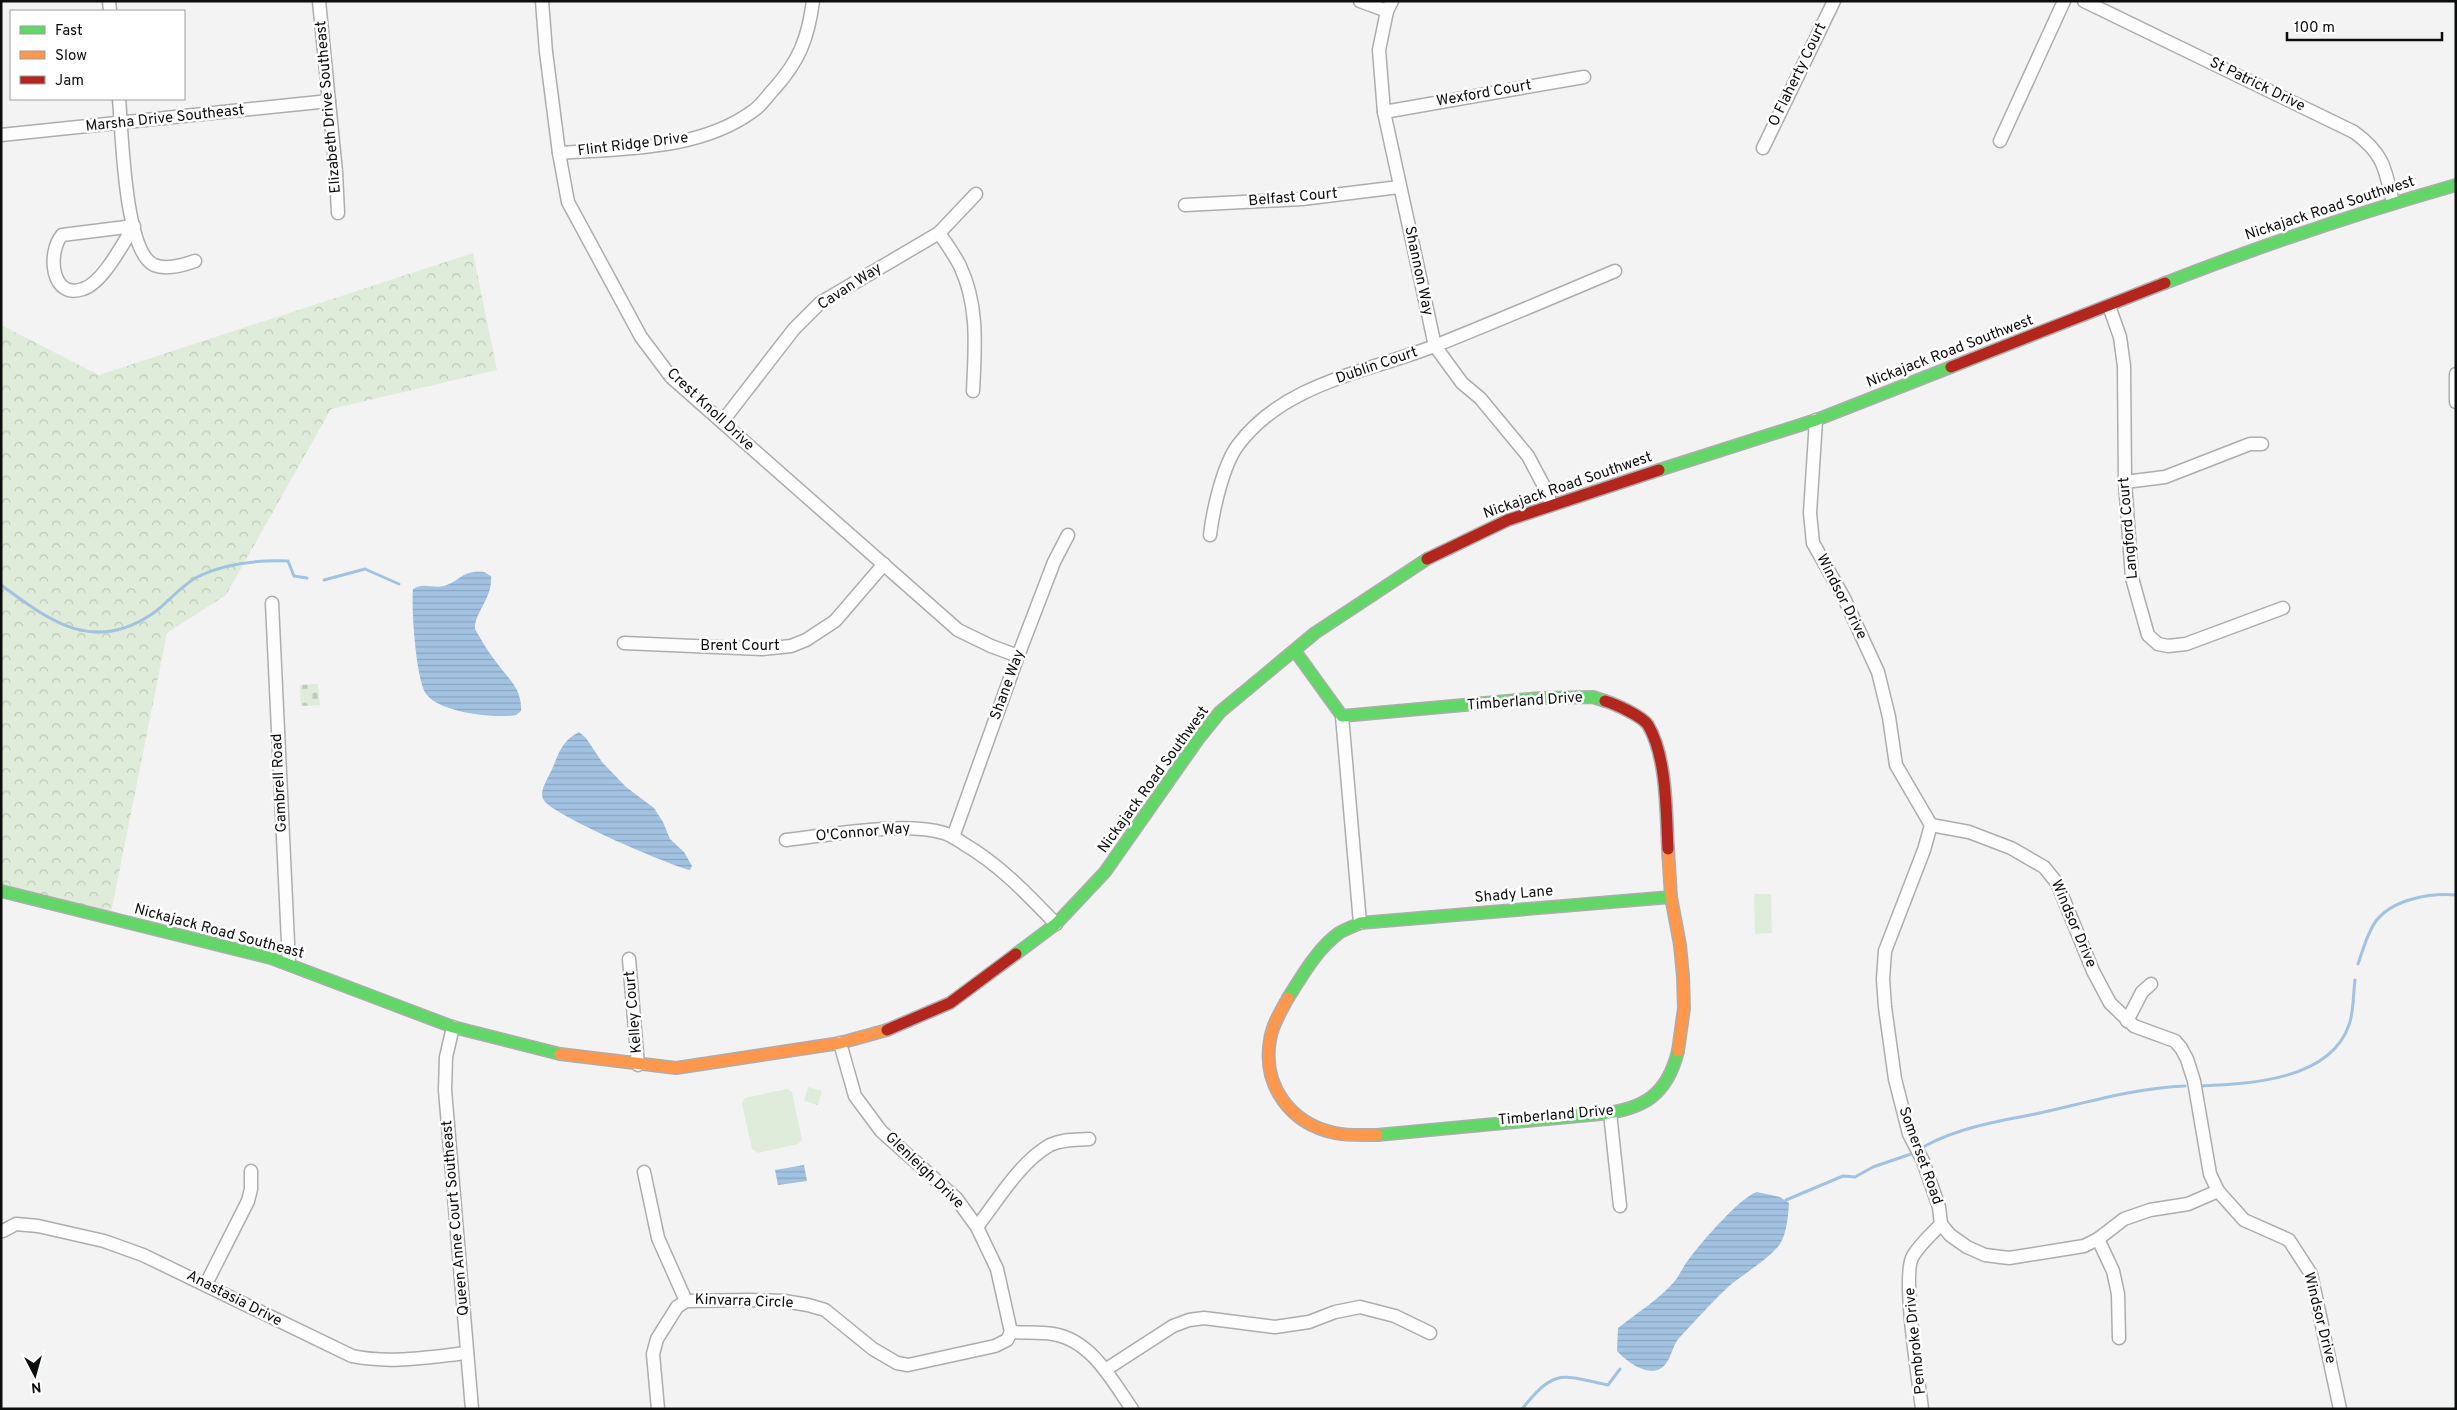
<svg xmlns="http://www.w3.org/2000/svg" width="2457" height="1410" font-family="Overpass,sans-serif">
<defs>
<pattern id="forest-crowns" width="20" height="18" patternUnits="userSpaceOnUse" patternTransform="scale(1.25)"><rect width="20" height="18" fill="#dfecd9"/><path d="M2 6a3 3 0 1 1 6 0M12 15a3 3 0 1 1 6 0" fill="none" stroke="#bec9b9"/></pattern>
<pattern id="cemetery-stones" width="16" height="16" patternUnits="userSpaceOnUse" patternTransform="scale(1.25)"><rect width="16" height="16" fill="#dfecd9"/><path d="M2 7V4a2 2 0 0 1 4 0v3zM10 15v-3a2 2 0 0 1 4 0v3z" fill="#bec9b9"/></pattern>
<pattern id="park-tufts" width="24" height="20" patternUnits="userSpaceOnUse" patternTransform="scale(1.25)"><rect width="24" height="20" fill="#dfecd9"/><path d="M3 7l-1-3M5 7V3M7 7l1-3M15 17l-1-3M17 17v-4M19 17l1-3" fill="none" stroke="#bec9b9"/></pattern>
<pattern id="water-rules" width="6" height="5" patternUnits="userSpaceOnUse" patternTransform="scale(1.25)"><rect width="6" height="5" fill="#a2c2e1"/><path d="M0 2.5h6" fill="none" stroke="#8aa6c0"/></pattern>
</defs>
<rect width="100%" height="100%" fill="#f3f3f3"/>
<path fill="url(#forest-crowns)" d="M473 253 497 370 331 409 226 595 167 633 110 918 1 893V325L99 375Z"/>
<path fill="url(#cemetery-stones)" d="M318 684 320 705 301 706 300 685Z"/>
<path fill="url(#park-tufts)" d="M808 1087 822 1091 818 1105 804 1101Z"/>
<g fill="#dfecd9">
<path d="M1754 894H1771L1772 933 1755 934Z"/>
<path d="M787 1089 792 1092 802 1140 798 1144 758 1153 752 1149 742 1104 745 1098Z"/>
</g>
<g fill="url(#water-rules)">
<path d="M484 572 491 576C493 598 474 613 475 629 482 641 488 652 497 663 509 680 522 688 521 711L516 715C493 718 442 713 427 695 416 684 411 606 413 589 424 582 433 589 444 586 461 581 461 570 484 572Z"/>
<path d="M579 732 586 738 602 762 626 787 654 808 663 822 670 839 684 852 692 866 690 870C671 866 549 814 543 799 539 790 549 777 553 767 559 752 563 740 579 732Z"/>
<path d="M804 1165 807 1181 778 1185 775 1170Z"/>
<path d="M1757 1192 1780 1197 1789 1203C1788 1216 1787 1233 1780 1244 1767 1261 1744 1273 1727 1288 1711 1303 1695 1321 1680 1337 1671 1346 1672 1362 1660 1369 1646 1376 1626 1361 1617 1351L1618 1328C1637 1313 1658 1300 1674 1282 1680 1275 1683 1266 1689 1259 1700 1244 1741 1196 1757 1192Z"/>
</g>
<g fill="none" stroke-linecap="round" stroke-linejoin="round">
<g stroke="#a2c2e1" stroke-width="3">
<path d="M324 580 365 569 399 584"/>
<path d="M1 585C50 621 93 654 152 614 168 603 181 585 199 576 226 563 259 560 288 561L294 576 307 578"/>
<path d="M2358 964C2363 950 2367 933 2376 921 2393 899 2430 893 2456 895"/>
<path d="M2201 1086C2250 1084 2330 1080 2349 1025 2354 1011 2353 995 2355 980"/>
<path d="M1925 1146C1958 1128 1998 1121 2035 1114 2086 1103 2133 1088 2185 1086"/>
<path d="M1786 1200 1843 1176 1855 1177 1873 1167 1911 1154"/>
<path d="M1522 1409C1555 1368 1561 1375 1608 1385L1620 1369"/>
</g>
<g stroke="#adadad" stroke-width="15">
<g id="street">
<path d="M109 1 110 11"/>
<path d="M319 1 336 172 338 213"/>
<path d="M542 1 546 52 559 153 568 202 641 337 671 377 958 630 991 646 1018 656"/>
<path d="M1360 1 1387 11"/>
<path d="M1392 1 1387 11 1379 50 1384 112 1435 346 1462 383 1480 398 1528 456 1546 490 1551 504"/>
<path d="M2084 1 2354 132C2384 154 2385 168 2393 203"/>
<path d="M119 99C122 130 124 251 154 265 166 270 184 265 195 261"/>
<path d="M1384 112 1584 77"/>
<path d="M1 135 329 101"/>
<path d="M2000 141 2064 1"/>
<path d="M1763 148 1834 1"/>
<path d="M559 153C622 148 699 151 753 111 761 106 767 96 774 89 799 61 808 39 813 1"/>
<path d="M1185 205 1302 199 1399 187"/>
<path d="M134 226C123 243 103 283 83 289 51 300 47 253 62 235Z"/>
<path d="M939 233C946 243 954 254 960 266 979 306 975 348 973 391"/>
<path d="M2109 306 2120 337 2124 366 2125 482 2132 578 2148 635 2158 644 2168 646 2186 644 2283 608"/>
<path d="M2456 374V402"/>
<path d="M1816 420 1810 513 1813 543 1844 598 1878 672 1889 717 1896 765 1931 825 1969 832 2011 848 2044 867 2057 883 2093 971 2110 1003 2134 1026 2175 1041 2181 1048 2187 1059 2194 1081 2210 1174 2218 1191 2244 1220 2289 1240 2311 1274 2340 1409"/>
<path d="M722 422 794 329 820 303 939 233 976 194"/>
<path d="M2125 482 2165 477 2250 444H2262"/>
<path d="M1210 535C1213 510 1223 465 1238 445 1285 382 1369 372 1437 345 1497 321 1556 296 1615 271"/>
<path d="M272 603 289 964"/>
<path d="M624 643 762 649 791 646 806 640 835 621 884 564"/>
<path d="M1342 716 1360 923"/>
<path d="M1931 825 1924 850 1885 951 1883 979 1885 1007 1895 1079 1909 1134 1923 1161 1939 1207 1941 1224 1950 1235 1967 1247 1985 1255 2009 1258 2084 1246 2098 1239 2124 1219 2150 1210 2188 1204 2218 1191"/>
<path d="M953 837 1018 656 1054 562 1068 535"/>
<path d="M786 840C830 835 903 821 944 833 951 835 958 840 964 844 1000 865 1027 894 1056 924"/>
<path d="M629 959 638 1065"/>
<path d="M2127 1021 2142 992 2151 984"/>
<path d="M453 1027 446 1057 445 1090 472 1409"/>
<path d="M840 1043 855 1096 881 1131 956 1198 977 1227 997 1269 1011 1332"/>
<path d="M1610 1113 1620 1206"/>
<path d="M644 1172 658 1238 686 1301"/>
<path d="M977 1227C997 1201 1021 1161 1050 1145 1062 1139 1076 1140 1089 1139"/>
<path d="M3 1231 16 1224 38 1226 104 1241 143 1255 352 1356C390 1364 429 1357 467 1353"/>
<path d="M2098 1239 2113 1271 2118 1294 2119 1338"/>
<path d="M206 1284 248 1201 251 1189V1171"/>
<path d="M1011 1332C1025 1333 1040 1332 1053 1334 1091 1340 1112 1380 1132 1409"/>
<path d="M1105 1370 1173 1326 1189 1320 1204 1318 1275 1327 1309 1322 1335 1312 1360 1307 1395 1316 1430 1333"/>
<path d="M658 1409 653 1354 657 1339 677 1307 686 1301 749 1300 784 1301 808 1305 825 1310 873 1349 897 1363 908 1365 995 1346 1007 1340 1011 1332"/>
<path d="M1922 1409C1919 1382 1901 1274 1913 1256 1920 1244 1932 1234 1941 1224"/>
</g>
</g>
<g stroke="#adadad" stroke-width="14">
<g id="fast">
<path d="M2165 283C2260 246 2358 213 2456 185"/>
<path d="M1659 470 1816 420 1951 367"/>
<path d="M1295 651 1342 716 1541 698 1593 697 1605 701"/>
<path d="M1 891 271 958 453 1027 560 1054"/>
<path d="M1016 954 1056 924 1105 872 1199 738 1220 712 1315 633 1427 559"/>
<path d="M1288 998C1302 976 1317 949 1339 933 1345 929 1353 927 1360 923L1671 897"/>
<path d="M1377 1135 1601 1114C1644 1109 1667 1095 1678 1051"/>
</g>
</g>
<g stroke="#adadad" stroke-width="14">
<g id="slow">
<path d="M1668 849 1671 897 1680 945 1683 976 1684 1008 1678 1051"/>
<path d="M1288 998C1281 1011 1272 1025 1270 1040 1262 1086 1291 1124 1335 1133 1349 1136 1363 1135 1377 1135"/>
<path d="M560 1054 676 1068 840 1043 887 1030"/>
</g>
</g>
<g stroke="#adadad" stroke-width="14">
<g id="jam">
<path d="M1951 367 2165 283"/>
<path d="M1427 559 1508 520 1659 470"/>
<path d="M1605 701C1615 704 1642 716 1648 725 1667 757 1666 812 1668 849"/>
<path d="M887 1030 950 1003 1016 954"/>
</g>
</g>
<use href="#street" stroke="#fdfdfd" stroke-width="12"/>
<use href="#fast" stroke="#63d668" stroke-width="11"/>
<use href="#slow" stroke="#ff974d" stroke-width="11"/>
<use href="#jam" stroke="#b3261e" stroke-width="11"/>
</g>
<g text-anchor="middle" dominant-baseline="central" stroke-width="5" stroke-linejoin="round" paint-order="stroke">
<g font-size="15" fill="#0c0d0d" stroke="#fff">
<text transform="translate(1798 75) rotate(-64)">O Flaherty Court</text>
<text transform="translate(2257 85) rotate(26)">St Patrick Drive</text>
<text transform="translate(1484 94) rotate(-10)">Wexford Court</text>
<text transform="translate(329 107) rotate(-95)">Elizabeth Drive Southeast</text>
<text transform="translate(165 119) rotate(-6)">Marsha Drive Southeast</text>
<text transform="translate(633 145) rotate(-7)">Flint Ridge Drive</text>
<text transform="translate(1293 198) rotate(-5)">Belfast Court</text>
<text transform="translate(2330 209) rotate(-18)">Nickajack Road Southwest</text>
<text transform="translate(1418 271) rotate(78)">Shannon Way</text>
<text transform="translate(850 287) rotate(-33)">Cavan Way</text>
<text transform="translate(1950 352) rotate(-21)">Nickajack Road Southwest</text>
<text transform="translate(1377 366) rotate(-19)">Dublin Court</text>
<text transform="translate(710 410) rotate(43)">Crest Knoll Drive</text>
<text transform="translate(1568 486) rotate(-19)">Nickajack Road Southwest</text>
<text transform="translate(2129 528) rotate(-95)">Langford Court</text>
<text transform="translate(1841 597) rotate(63)">Windsor Drive</text>
<text x="740" y="646">Brent Court</text>
<text transform="translate(1008 685) rotate(-70)">Shane Way</text>
<text transform="translate(1525 702) rotate(-4)">Timberland Drive</text>
<text transform="translate(1154 780) rotate(-54)">Nickajack Road Southwest</text>
<text transform="translate(280 783) rotate(-93)">Gambrell Road</text>
<text transform="translate(863 833) rotate(-5)">O'Connor Way</text>
<text transform="translate(1514 895) rotate(-5)">Shady Lane</text>
<text transform="translate(2073 924) rotate(67)">Windsor Drive</text>
<text transform="translate(219 932) rotate(15)">Nickajack Road Southeast</text>
<text transform="translate(634 1012) rotate(-95)">Kelley Court</text>
<text transform="translate(1556 1116) rotate(-5)">Timberland Drive</text>
<text transform="translate(1920 1156) rotate(70)">Somerset Road</text>
<text transform="translate(924 1171) rotate(44)">Glenleigh Drive</text>
<text transform="translate(456 1218) rotate(-95)">Queen Anne Court Southeast</text>
<text transform="translate(234 1299) rotate(27)">Anastasia Drive</text>
<text transform="translate(744 1302) rotate(2)">Kinvarra Circle</text>
<text transform="translate(2319 1318) rotate(76)">Windsor Drive</text>
<text transform="translate(1916 1341) rotate(-96)">Pembroke Drive</text>
</g>
</g>
<rect width="2457" height="1410" fill="none" stroke="#0c0d0d" stroke-width="5"/>
<rect x="10" y="10" width="175" height="90" fill="#ffffff" stroke="#9e9e9e"/>
<rect x="20" y="26" width="25" height="8" fill="#63d668" stroke="#9e9e9e"/>
<text x="55" y="35" font-size="15" fill="#0c0d0d">Fast</text>
<rect x="20" y="51" width="25" height="8" fill="#ff974d" stroke="#9e9e9e"/>
<text x="55" y="60" font-size="15" fill="#0c0d0d">Slow</text>
<rect x="20" y="76" width="25" height="8" fill="#b3261e" stroke="#9e9e9e"/>
<text x="55" y="85" font-size="15" fill="#0c0d0d">Jam</text>
<g transform="translate(35 1375) rotate(174)" stroke="#ffffff" stroke-width="4" paint-order="stroke">
<path d="M0-4L9 19L0 12L-9 19Z" fill="#0c0d0d"/>
<text y="-8" font-size="14" font-weight="bold" text-anchor="middle" fill="#0c0d0d">N</text>
</g>
<path d="M2287 32v8h155v-8" fill="none" stroke="#0c0d0d" stroke-width="2.5"/>
<text x="2294" y="32" font-size="15" fill="#0c0d0d" stroke="#ffffff" stroke-width="4" paint-order="stroke">100 m</text>
</svg>
